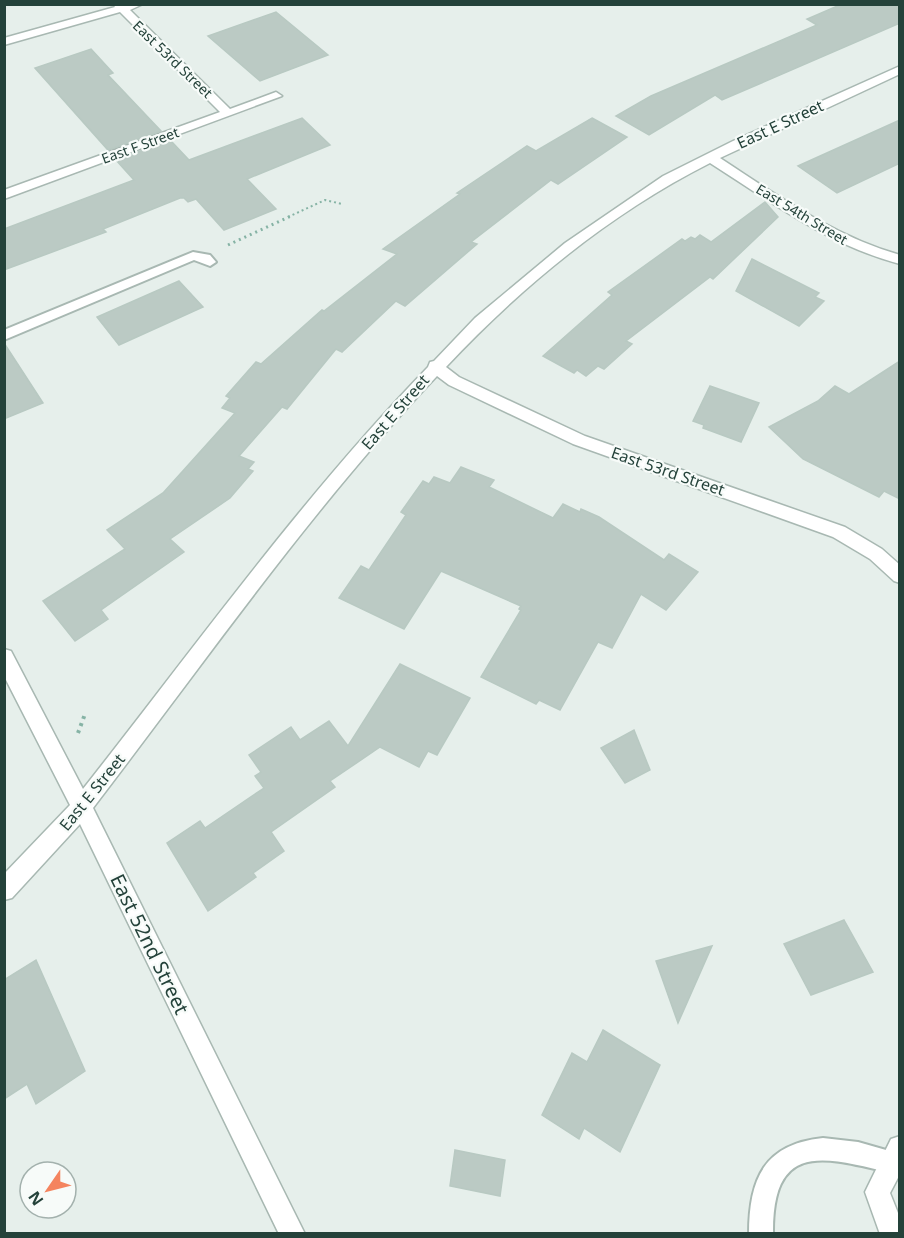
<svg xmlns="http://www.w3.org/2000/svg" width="904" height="1238" font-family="'Noto Sans',sans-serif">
<rect width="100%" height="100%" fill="#e6efeb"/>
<g fill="#bbcac4" stroke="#b8c9c2" stroke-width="1.5">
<path d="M842 4H900V23L722 100 715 95 649 135 616 116 651 96 817 25 807 19Z"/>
<path d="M276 12 328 55 260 81 208 36Z"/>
<path d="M91 49 113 73 108 75 161 131 108 150 35 68Z"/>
<path d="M302 118 330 145 247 179 276 209 224 230 196 199 188 202 184 198H180L103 229 106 232 4 270V229L134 180 116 160 170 140 189 160Z"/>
<path d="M592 118 627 137 558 184 551 180 471 242 477 244 405 306 396 301 342 352 336 349 287 409 282 407 239 456 254 462 248 469 253 471 230 498 170 539 184 552 101 610 108 619 75 641 43 601 125 549 107 530 163 493 235 413 222 408 230 398 226 396 256 362 261 364 322 310 324 311 397 254 383 249 460 194 457 193 527 146 536 151Z"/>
<path d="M900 120V163L837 193 798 166Z"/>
<path d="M765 202 778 217 713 279 710 277 626 341 632 344 604 369 598 366 586 376 577 370 574 373 543 356 612 295 608 292 682 239 685 241 691 237 695 239 700 235 711 242Z"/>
<path d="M752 259 819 293 815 297 824 301 799 326 736 291Z"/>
<path d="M179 281 203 307 119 345 97 317Z"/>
<path d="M4 343 43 403 4 419Z"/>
<path d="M900 361V499L884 491 879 497 803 459 769 427 818 401 835 386 849 394Z"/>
<path d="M710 386 759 403 741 442 703 428 704 425 693 421Z"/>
<path d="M461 467 494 480 489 487 553 518 563 504 580 512 581 509 599 517 664 560 669 554 698 572 666 610 641 594 612 648 598 642 560 710 539 700 536 704 481 677 521 610 519 609 521 606 441 571 404 629 339 598 361 566 369 570 406 515 401 512 423 481 429 484 434 477 450 483Z"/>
<path d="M400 664 470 698 437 755 428 751 419 767 380 747 330 781 335 787 271 832 284 851 253 873 256 877 208 911 167 843 200 821 205 828 264 788 255 776 261 772 249 755 291 727 300 740 329 721 348 746Z"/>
<path d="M634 730 650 770 625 783 601 748Z"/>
<path d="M844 920 873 972 811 995 784 944Z"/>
<path d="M712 946 678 1023 656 961Z"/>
<path d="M36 960 85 1071 36 1104 27 1084 4 1099V980Z"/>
<path d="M603 1030 660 1065 620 1152 584 1128 579 1139 542 1115 572 1053 587 1062Z"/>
<path d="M455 1150 505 1160 500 1196 450 1186Z"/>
</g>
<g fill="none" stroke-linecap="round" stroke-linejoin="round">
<g stroke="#a8b8b2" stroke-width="4">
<g id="lane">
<path d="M193 252 210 255 216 262 210 266 194 260 4 340V330Z"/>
<path d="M823 1138 858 1142 900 1154V1170L892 1173C824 1157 772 1140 773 1234H749C749 1179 764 1144 823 1138Z"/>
</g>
</g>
<g stroke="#a8b8b2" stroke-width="3">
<g id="street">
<path d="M113 4H143L130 10 230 109 276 92 282 96 4 199V190L220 112 120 12 4 45V38L115 7Z"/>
<path d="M900 66V74L720 158C777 195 833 236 900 255V264C828 245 771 202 710 163 611 213 522 286 446 367L459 377 585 436 845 527 882 549 900 565V583L894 581 870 559 833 537 573 444 449 385 437 376C311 509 205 662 93 808L305 1234H279L80 824 12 898 4 900V874L70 805 4 676V649L11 651 83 789C195 647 302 497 428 367L430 362 434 361 475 318 565 243 663 176 733 141Z"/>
<path d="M900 1136V1174L890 1193 900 1218V1234H880L865 1192 891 1139Z"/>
</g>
</g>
<path stroke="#86b3a5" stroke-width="2" stroke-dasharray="2 3" stroke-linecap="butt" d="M288 217 325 200 342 204"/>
<path stroke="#86b3a5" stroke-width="3" stroke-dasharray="2 4" stroke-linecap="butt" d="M228 245 291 216"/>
<path stroke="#86b3a5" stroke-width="4" stroke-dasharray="3 4.5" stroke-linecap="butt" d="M78 733 85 714"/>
<use href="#lane" fill="#fff" fill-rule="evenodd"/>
<use href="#street" fill="#fff" fill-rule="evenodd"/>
</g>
<g text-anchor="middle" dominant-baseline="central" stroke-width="4.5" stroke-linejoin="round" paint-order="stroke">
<g font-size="14" fill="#24423a" stroke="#f7fbf9">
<text transform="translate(173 59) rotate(44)">East 53rd Street</text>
<text transform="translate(140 145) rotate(-20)">East F Street</text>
<text transform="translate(802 214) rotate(31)">East 54th Street</text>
</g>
<g font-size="16" fill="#24423a" stroke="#f7fbf9">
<text transform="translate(780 124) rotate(-25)">East E Street</text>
<text transform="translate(395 412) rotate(-49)">East E Street</text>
<text transform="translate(668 471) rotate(19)">East 53rd Street</text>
<text transform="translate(92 792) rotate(-51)">East E Street</text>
</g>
<g font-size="20" fill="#24423a" stroke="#f7fbf9">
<text transform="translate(150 944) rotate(64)">East 52nd Street</text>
</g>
</g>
<rect width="904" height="1238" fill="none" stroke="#24423a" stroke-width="12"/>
<g transform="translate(48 1190) rotate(235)"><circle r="28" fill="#f7fbf9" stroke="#a3b1ad" stroke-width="1.5"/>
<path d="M0-4.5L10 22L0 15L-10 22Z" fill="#f4845f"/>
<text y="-9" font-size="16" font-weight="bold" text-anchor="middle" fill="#24423a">N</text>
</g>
</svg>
